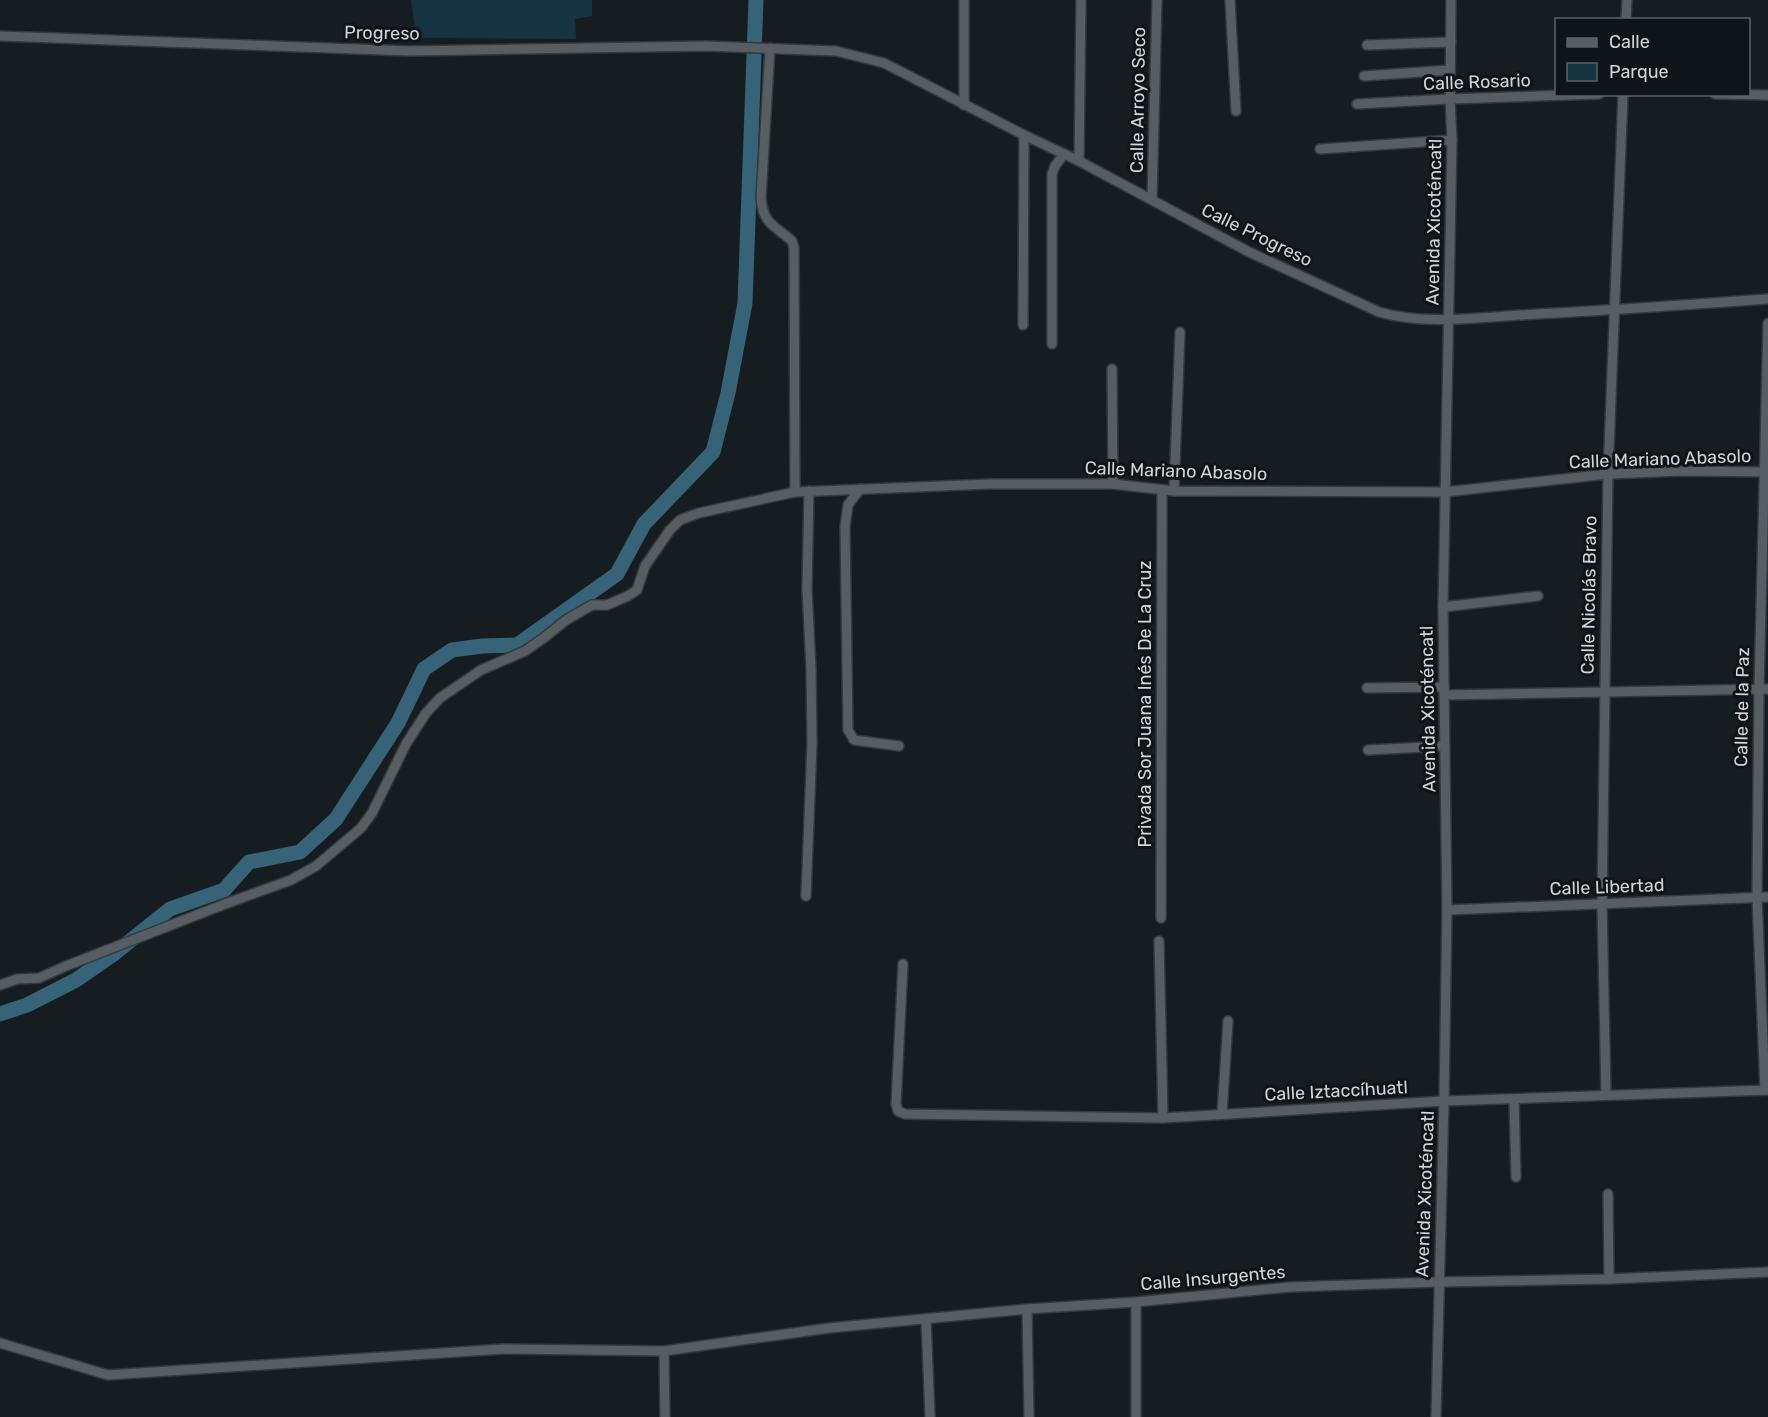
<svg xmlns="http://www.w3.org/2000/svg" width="1768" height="1417" font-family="Rubik,sans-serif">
<rect width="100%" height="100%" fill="#161d21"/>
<path fill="#163341" d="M411 0H592V16L575 19 576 39 416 38Z"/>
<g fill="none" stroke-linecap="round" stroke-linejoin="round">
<path stroke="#366378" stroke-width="15" d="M0 1014 27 1005 76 980 115 953 170 909 224 890 249 862 300 852 336 819 398 723 424 669 452 650 482 646 517 645 617 574 644 524 713 452 728 393 745 303 756 0"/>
<g stroke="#34393b" stroke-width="12">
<g id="minor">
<path d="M1230 0 1236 111"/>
<path d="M1626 20 1627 0"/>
<path d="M0 36 410 51 706 46 836 51 884 63 1024 135 1079 161 1249 252 1379 312C1424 325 1474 318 1520 315 1603 311 1685 305 1768 299"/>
<path d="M1367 45 1451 42"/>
<path d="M770 48 761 198C763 225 776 226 792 241L794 248 795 492"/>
<path d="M1364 76 1450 70"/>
<path d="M1715 94 1768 95"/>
<path d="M1357 104 1450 99 1599 94"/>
<path d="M964 105V0"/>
<path d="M1320 149 1452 140"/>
<path d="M1079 161 1081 0"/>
<path d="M1152 200 1157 0"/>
<path d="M1023 325 1024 135"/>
<path d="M1052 344V174L1055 166 1064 154"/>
<path d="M1112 369 1113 484"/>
<path d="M860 489 848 505 845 527 848 730 854 740 899 746"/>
<path d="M1174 491 1180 332"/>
<path d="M1443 607 1538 596"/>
<path d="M1367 688 1444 687"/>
<path d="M1444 695 1768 689"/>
<path d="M1368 750 1445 746"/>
<path d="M806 896 812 743 811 669 807 589 809 491"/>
<path d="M1447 910 1768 897"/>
<path d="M1161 918 1162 490"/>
<path d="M1159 941 1163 1118"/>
<path d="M903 964 896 1104 898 1111 905 1114 1163 1118 1444 1101 1768 1090"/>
<path d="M0 985 17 979 39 978 66 966 225 904 291 880 316 866 361 828 372 813 406 744 426 713 440 698 481 670 525 651 545 637 566 620 592 605H607L628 596 637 590 645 566 670 530 680 520 699 513 795 492 989 484H1113L1174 491 1445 492 1608 474 1682 471 1768 472"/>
<path d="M1765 1090 1757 897 1759 690 1768 323"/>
<path d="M1606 1095 1602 904 1608 474 1623 94"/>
<path d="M1514 1099 1516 1177"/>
<path d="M1222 1114 1228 1021"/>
<path d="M1608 1194 1609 1279"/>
<path d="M1136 1302V1417"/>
<path d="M1027 1309 1029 1417"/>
<path d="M926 1319 930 1417"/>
<path d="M0 1343 108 1375 503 1349 664 1351 829 1328 1027 1309 1136 1302 1290 1287 1438 1282 1609 1279 1768 1272"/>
<path d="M664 1351 665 1417"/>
<path d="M1436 1417 1444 1101 1447 910 1443 607 1452 140 1450 99 1451 0"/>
</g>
</g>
<use href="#minor" stroke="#565e63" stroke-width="9"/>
</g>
<g text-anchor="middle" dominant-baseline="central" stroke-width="6" stroke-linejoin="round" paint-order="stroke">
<g font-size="18" fill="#d1d5d8" stroke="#0e1418">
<text transform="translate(382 33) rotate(1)">Progreso</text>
<text transform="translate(1477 82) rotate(-2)">Calle Rosario</text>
<text transform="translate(1138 100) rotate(-89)">Calle Arroyo Seco</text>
<text transform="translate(1434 222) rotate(-89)">Avenida Xicoténcatl</text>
<text transform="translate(1257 235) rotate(26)">Calle Progreso</text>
<text transform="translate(1660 459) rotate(-2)">Calle Mariano Abasolo</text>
<text transform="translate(1176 471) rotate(2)">Calle Mariano Abasolo</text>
<text transform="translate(1589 595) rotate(-89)">Calle Nicolás Bravo</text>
<text transform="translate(1145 704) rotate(-90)">Privada Sor Juana Inés De La Cruz</text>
<text transform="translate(1742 707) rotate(-89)">Calle de la Paz</text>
<text transform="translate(1428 709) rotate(-91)">Avenida Xicoténcatl</text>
<text transform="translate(1607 887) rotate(-2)">Calle Libertad</text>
<text transform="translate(1336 1091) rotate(-3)">Calle Iztaccíhuatl</text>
<text transform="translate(1425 1194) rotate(-88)">Avenida Xicoténcatl</text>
<text transform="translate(1213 1278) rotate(-5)">Calle Insurgentes</text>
</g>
</g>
<rect x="1555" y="18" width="195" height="78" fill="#0e1418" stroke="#5c6165" stroke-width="1.5"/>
<rect x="1567" y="38" width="30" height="9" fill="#565e63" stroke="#5c6165" stroke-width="1.5"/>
<text x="1609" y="48" font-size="18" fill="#d1d5d8">Calle</text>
<rect x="1567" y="63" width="30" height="18" fill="#163341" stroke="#5c6165" stroke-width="1.5"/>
<text x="1609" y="78" font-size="18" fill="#d1d5d8">Parque</text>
</svg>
